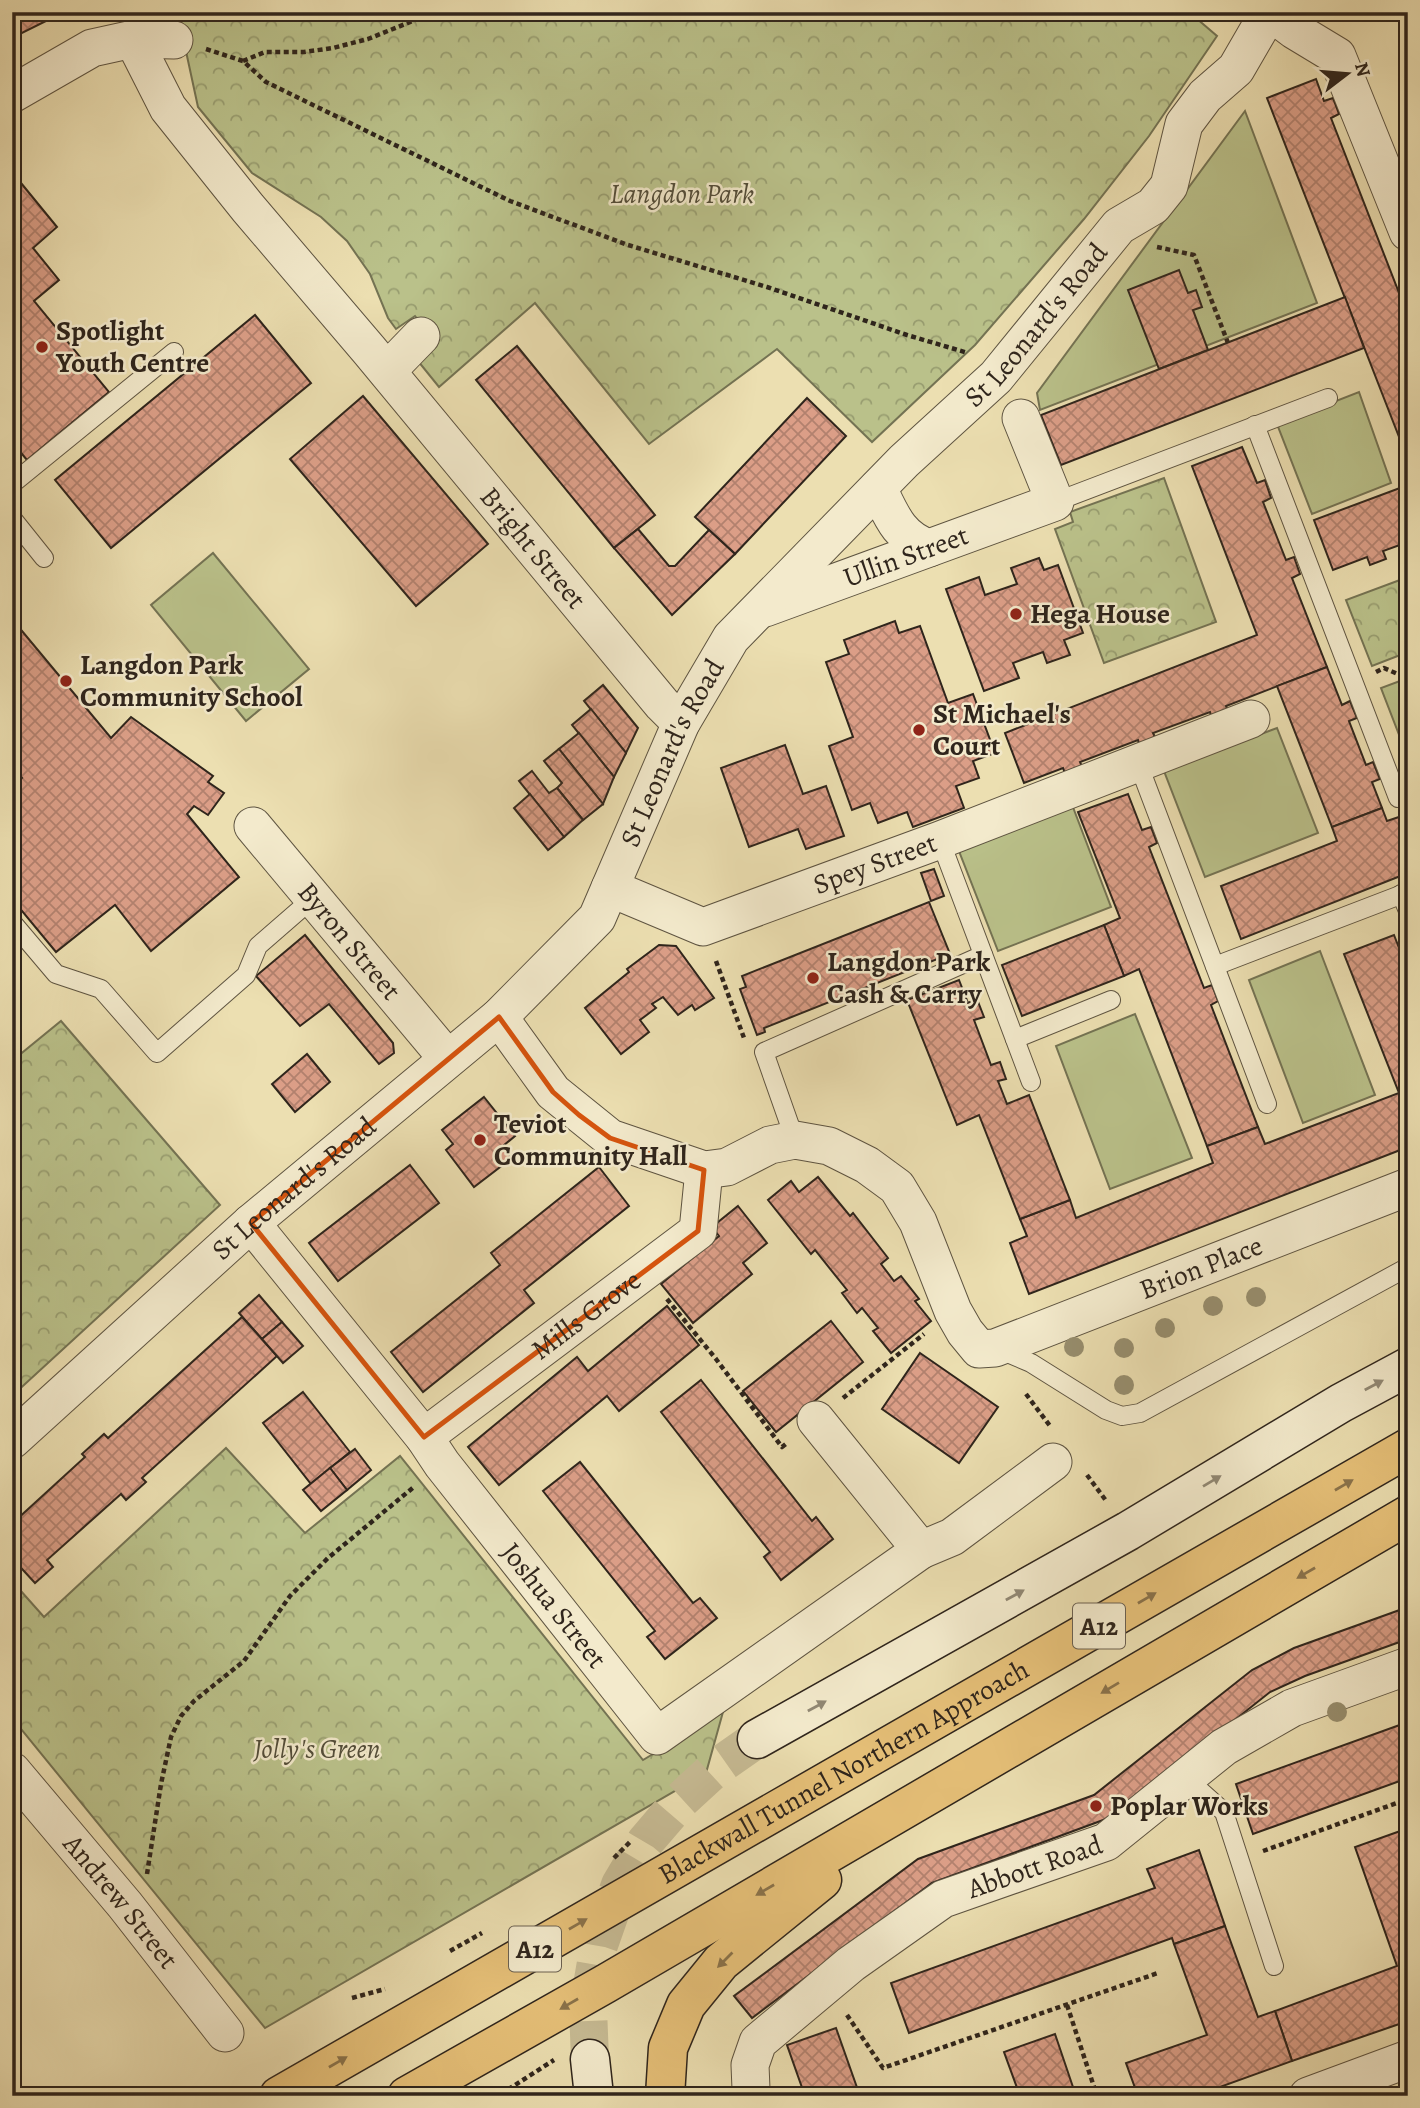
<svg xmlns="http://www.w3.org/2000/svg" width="1420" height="2108" font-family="Alegreya,serif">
<defs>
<pattern id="park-crowns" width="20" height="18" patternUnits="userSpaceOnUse" patternTransform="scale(1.75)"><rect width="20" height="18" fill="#bac18a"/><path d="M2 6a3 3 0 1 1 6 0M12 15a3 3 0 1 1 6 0" fill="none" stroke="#989d70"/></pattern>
<pattern id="building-cross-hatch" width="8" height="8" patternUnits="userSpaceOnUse" patternTransform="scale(1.75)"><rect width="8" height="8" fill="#db9e87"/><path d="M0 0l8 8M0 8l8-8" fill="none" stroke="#b2816e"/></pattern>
</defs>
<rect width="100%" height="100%" fill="#ecdfb1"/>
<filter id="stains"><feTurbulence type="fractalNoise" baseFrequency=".00286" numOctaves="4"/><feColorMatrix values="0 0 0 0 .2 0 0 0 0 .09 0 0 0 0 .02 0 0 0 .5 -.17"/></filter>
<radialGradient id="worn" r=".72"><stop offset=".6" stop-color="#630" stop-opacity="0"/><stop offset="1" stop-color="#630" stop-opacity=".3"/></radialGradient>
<g fill="#bac18a" stroke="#747353" stroke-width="2">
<path d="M1245 111 1317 303 1040 410 1037 393Z"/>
<path d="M1359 392 1391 483 1312 514 1277 424Z"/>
<path d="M213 553 309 669 246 721 151 605Z"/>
<path d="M1408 678V758L1381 688Z"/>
<path d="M1277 728 1318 833 1205 877 1164 771Z"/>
<path d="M1071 802 1111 907 998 951 957 846Z"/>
<path d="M1320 951 1375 1095 1303 1123 1249 980Z"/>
<path d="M1135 1014 1192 1158 1110 1189 1056 1046Z"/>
</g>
<g fill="url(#park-crowns)" stroke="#747353" stroke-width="2">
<path d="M180 12H1189L1217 36 1149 136 1084 219 975 345 872 442 777 349 649 444 535 303 439 387 418 361 437 343 415 316 396 329 388 318 370 274 347 241 321 217 252 173 198 107 184 42Z"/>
<path d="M1164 478 1216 622 1104 663 1055 529 1073 522 1070 512Z"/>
<path d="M1408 577V652L1372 666 1346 600Z"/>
<path d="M61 1021 220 1205 12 1396V1061Z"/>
<path d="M226 1448 305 1533 400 1456 643 1760 723 1712 706 1773 265 2028 12 1718V1581L44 1617Z"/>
</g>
<g fill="url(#building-cross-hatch)" stroke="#2f251c" stroke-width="2">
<path d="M12 12H64L12 38Z"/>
<path d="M1316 79 1324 101 1333 98 1339 114 1331 118 1408 316V460L1267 98Z"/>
<path d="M12 172 57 227 33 248 59 280 34 301 109 392 27 460 12 442Z"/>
<path d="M1179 270 1188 293 1196 290 1202 307 1193 310 1208 350 1159 369 1128 290Z"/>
<path d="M1345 297 1364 348 1061 465 1041 415Z"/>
<path d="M255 315 311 383 111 548 55 480Z"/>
<path d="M517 346 655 515 614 548 476 380Z"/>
<path d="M363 396 488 544 416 606 290 459Z"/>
<path d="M807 398 846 436 735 554 695 517Z"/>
<path d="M1242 447 1257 483 1265 480 1271 498 1263 502 1286 560 1294 557 1300 574 1292 578 1327 667 1226 706 1229 712 1212 719 1210 712 1153 733 1157 741 1140 747 1138 740 1080 762 1083 769 1066 776 1063 768 1024 783 1005 733 1257 635 1192 466Z"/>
<path d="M1408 485V542L1383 551 1386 559 1370 565 1367 557 1333 570 1314 520Z"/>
<path d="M638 529 669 566H675L709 530 735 554 672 615 614 548Z"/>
<path d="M1039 558 1044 570 1058 565 1083 633 1064 640 1070 655 1047 663 1043 652 1013 663 1019 678 984 691 946 589 979 577 985 595 1017 584 1011 568Z"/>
<path d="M12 619 111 738 131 717 213 776 208 782 224 793 208 815 194 806 187 814 239 877 151 951 115 905 56 952 12 899V781L15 784 22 778 12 767Z"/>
<path d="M895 621 899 633 920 626 948 703 973 694 995 753 973 761 979 778 956 786 964 808 913 827 907 812 878 823 870 803 852 810 829 746 853 737 826 662 849 654 844 640Z"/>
<path d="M1327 667 1342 705 1350 701 1357 718 1349 721 1366 765 1373 762 1380 779 1372 782 1382 808 1332 827 1277 686Z"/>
<path d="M603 685 638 728 626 753 584 701Z"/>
<path d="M591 709 626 753 614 777 572 725Z"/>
<path d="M579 733 614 777 603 804 559 749Z"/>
<path d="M785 745 803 794 826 786 844 836 806 849 798 829 749 847 721 768Z"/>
<path d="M559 749 603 804 583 820 557 788 562 783 544 761Z"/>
<path d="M532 771 549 793 557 788 583 820 564 837 519 781Z"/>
<path d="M530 794 564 837 548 850 514 808Z"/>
<path d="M1128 794 1142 830 1151 827 1157 843 1149 847 1204 988 1212 985 1218 1001 1211 1005 1258 1127 1207 1146 1139 969 1124 976 1104 925 1120 918 1078 812Z"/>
<path d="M1382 808 1387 821 1408 814V873L1241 939 1221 886 1337 841 1332 827Z"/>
<path d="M934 869 944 896 931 901 921 873Z"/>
<path d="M929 902 950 954 764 1028 765 1032 757 1035 740 989 746 987 742 976Z"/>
<path d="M1104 925 1124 976 1022 1016 1002 965Z"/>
<path d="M305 935 393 1043 394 1053 379 1064 329 1004 300 1026 256 976Z"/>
<path d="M1394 935 1408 971V1147L1029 1294 1010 1243 1027 1236 1020 1219 1070 1200 1076 1218 1213 1163 1207 1146 1258 1127 1265 1144 1399 1093 1344 954Z"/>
<path d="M659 945 676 946 714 998 695 1010 692 1005 678 1015 663 997 652 1004 656 1008 640 1020 649 1032 621 1054 585 1008 629 972 627 969Z"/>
<path d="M959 980 968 1003 977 999 984 1017 974 1020 991 1065 1000 1062 1006 1079 998 1081 1007 1104 1029 1095 1070 1200 1020 1219 979 1115 957 1125 907 1000Z"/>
<path d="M307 1054 330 1082 295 1112 272 1084Z"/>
<path d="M484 1097 515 1136 503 1146 512 1158 474 1187 446 1150 453 1144 442 1130Z"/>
<path d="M410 1165 439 1203 338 1281 309 1243Z"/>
<path d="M599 1167 629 1206 524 1290 534 1303 423 1392 391 1352 500 1265 491 1253Z"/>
<path d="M818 1177 850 1216 853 1213 888 1258 881 1264 894 1281 901 1276 919 1299 915 1301 931 1321 891 1353 873 1331 878 1328 862 1308 857 1313 842 1293 847 1290 815 1250 811 1254 768 1200 791 1181 799 1192Z"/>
<path d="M738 1206 767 1243 743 1263 752 1274 693 1323 661 1284 719 1236 712 1227Z"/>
<path d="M259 1295 282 1322 262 1339 239 1313Z"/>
<path d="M667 1306 699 1345 619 1411 607 1396 499 1485 468 1447 577 1357 588 1371Z"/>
<path d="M242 1317 277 1356 142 1478 146 1482 126 1500 121 1494 47 1560 53 1567 35 1583 12 1558V1518L15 1521 85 1457 82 1454 104 1434 108 1438Z"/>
<path d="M831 1321 863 1362 776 1432 743 1391Z"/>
<path d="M282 1322 303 1346 283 1363 262 1339Z"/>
<path d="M920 1353 998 1407 959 1463 882 1409Z"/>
<path d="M701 1380 812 1521 816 1517 833 1539 781 1580 764 1557 770 1552 661 1412Z"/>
<path d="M303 1392 350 1452 311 1484 263 1423Z"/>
<path d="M355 1449 371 1470 347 1490 330 1468Z"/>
<path d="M580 1462 693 1603 700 1598 717 1618 665 1659 647 1637 655 1631 543 1491Z"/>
<path d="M330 1468 347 1490 321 1511 303 1490Z"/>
<path d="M1408 1607V1639L1305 1676 1270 1692 1114 1816 932 1883 752 2018 734 1996 918 1859 1094 1795 1252 1670 1294 1648Z"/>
<path d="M1408 1722V1778L1253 1834 1236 1784Z"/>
<path d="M1406 1829 1408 2021 1292 2061 1275 2011 1397 1966 1355 1847Z"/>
<path d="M1199 1850 1225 1926 1174 1944 1172 1938 909 2033 891 1983 1155 1888 1147 1869Z"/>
<path d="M1225 1926 1258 2017 1275 2011 1292 2061 1195 2096H1138L1126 2063 1207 2035 1174 1944Z"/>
<path d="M836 2028 860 2096H805L787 2045Z"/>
<path d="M1055 2034 1076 2096H1020L1004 2052Z"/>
</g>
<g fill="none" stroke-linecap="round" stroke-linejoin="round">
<path stroke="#c6ba93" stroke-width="38" stroke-dasharray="38 19" stroke-linecap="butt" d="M590 2059 588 2009 599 1945 620 1885 646 1841 682 1799 717 1767 757 1739"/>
<g stroke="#5e5441" stroke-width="20">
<g id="lane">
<path d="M1255 425 1398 798"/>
<path d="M12 484 174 352"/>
<path d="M1055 502 1328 398"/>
<path d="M12 518 44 558"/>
<path d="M1138 763 1267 1104"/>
<path d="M940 840 1031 1082"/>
<path d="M1401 894 1408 911"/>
<path d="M12 922 56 974 101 989 157 1053 246 975 258 946 312 899"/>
<path d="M1215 966 1408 892"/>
<path d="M1015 1039 1111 1000"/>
<path d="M795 1140 764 1052 983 955"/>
<path d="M998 1349 1031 1363 1106 1410 1122 1416 1140 1413 1408 1267"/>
<path d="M1186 1778 1224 1812 1274 1966"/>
</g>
</g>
<g stroke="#5e5441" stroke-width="39">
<g id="street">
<path d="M1270 12 1294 30 1337 56 1408 232"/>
<path id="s1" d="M133 39 168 108 248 208 369 350 662 704 681 723"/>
<path d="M12 94 92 48 133 39 174 40"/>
<path d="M387 371 421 336"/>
<path d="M878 488C891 515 899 538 929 548"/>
<path id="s2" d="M765 608 1055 502 1021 418"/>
<path id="s3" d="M253 826 447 1058"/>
<path id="s4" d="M610 888 703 927 940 840 1251 719"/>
<path id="s5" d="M499 1017 553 1092 610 1138 704 1170 727 1167 770 1145 795 1140 829 1146 867 1165 897 1187 918 1222 953 1311 965 1332 979 1349 995 1348 1408 1187"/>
<path id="s6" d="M251 1223 424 1437 442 1464 657 1736 921 1550 816 1420"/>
<path id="s7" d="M424 1437 698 1231 704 1170"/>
<path id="s8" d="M12 1440 251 1223 499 1017 597 918 681 723 731 638 904 461 996 377 1119 226 1153 206 1169 186 1184 124 1205 96 1236 69 1269 12"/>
<path d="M921 1550 952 1537 1053 1462"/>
<path id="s9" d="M12 1771 125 1905 225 2033"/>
<path id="s10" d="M753 2096 751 2089 750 2065 758 2042 851 1964 943 1899 1106 1842 1224 1747 1292 1708 1408 1666"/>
<path d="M1308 2096 1408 2059"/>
</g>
</g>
<g stroke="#2f251c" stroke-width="41">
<g id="secondary">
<path d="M757 1739 1128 1531 1341 1403 1408 1367"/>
<path d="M590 2059 594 2096"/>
</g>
</g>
<g stroke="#2f251c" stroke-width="41">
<g id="highway">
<path id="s11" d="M279 2096 1408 1448"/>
<path d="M407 2096 605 1984 1408 1515"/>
<path d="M665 2096 668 2048 686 2005 721 1962 822 1880"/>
</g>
</g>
<g stroke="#2f251c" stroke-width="4.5" stroke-dasharray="5 3.5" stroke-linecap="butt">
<path d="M206 49 243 61 266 82 510 201 628 245 767 287 907 335 968 353"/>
<path d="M243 61 265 52H304L333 48 368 39 435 12"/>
<path d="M1157 247 1194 255 1228 343"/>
<path d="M1376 672 1384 668 1400 675 1408 671"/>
<path d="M716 961 744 1038"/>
<path d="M667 1299 716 1359 782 1447 787 1443"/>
<path d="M1026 1394 1050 1426"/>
<path d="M843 1398 924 1334"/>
<path d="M1087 1475 1107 1502"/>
<path d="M1263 1851 1408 1799"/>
<path d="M614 1858 630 1842"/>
<path d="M147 1874 161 1784 171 1737 181 1716 194 1701 244 1661 290 1596 328 1558 415 1486"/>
<path d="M450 1951 482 1933"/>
<path d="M352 1998 385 1989"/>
<path d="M1067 2005 1097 2096"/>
<path d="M847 2015 883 2068 1158 1973"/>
<path d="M501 2094 554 2060"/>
</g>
<use href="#lane" stroke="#f3eacc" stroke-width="18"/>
<use href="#street" stroke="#f3eacc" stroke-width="37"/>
<use href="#secondary" stroke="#f3eacc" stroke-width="38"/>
<use href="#highway" stroke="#e6c078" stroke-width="38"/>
</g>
<g fill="#978e6e">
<circle cx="1256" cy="1297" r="10"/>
<circle cx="1213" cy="1306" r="10"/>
<circle cx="1165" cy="1328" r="10"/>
<circle cx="1074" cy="1347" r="10"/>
<circle cx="1124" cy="1348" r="10"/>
<circle cx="1124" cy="1385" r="10"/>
<circle cx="1337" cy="1712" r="10"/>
</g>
<defs><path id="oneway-solid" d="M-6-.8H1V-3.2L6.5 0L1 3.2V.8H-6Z" transform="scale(1.75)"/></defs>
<g fill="#918874">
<use href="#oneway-solid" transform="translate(1374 1385) rotate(-28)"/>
<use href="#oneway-solid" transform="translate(1212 1481) rotate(-31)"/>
<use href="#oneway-solid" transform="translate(1015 1595) rotate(-29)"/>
<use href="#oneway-solid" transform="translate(817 1706) rotate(-29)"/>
</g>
<g fill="#8a724a">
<use href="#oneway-solid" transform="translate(1344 1485) rotate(-30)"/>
<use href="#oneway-solid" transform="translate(1306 1573) rotate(150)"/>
<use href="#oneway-solid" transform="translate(1147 1598) rotate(-30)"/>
<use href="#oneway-solid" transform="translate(1110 1688) rotate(149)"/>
<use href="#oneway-solid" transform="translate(765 1890) rotate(150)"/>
<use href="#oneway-solid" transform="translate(578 1924) rotate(-30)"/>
<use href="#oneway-solid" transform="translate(725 1960) rotate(135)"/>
<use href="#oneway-solid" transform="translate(569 2004) rotate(150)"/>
<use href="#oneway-solid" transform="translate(338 2062) rotate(-30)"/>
</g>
<path fill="none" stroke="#d6540e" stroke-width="5" stroke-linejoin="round" d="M499 1017 553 1092 579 1115 610 1138 704 1170 698 1231 424 1437 251 1223Z"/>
<g fill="#8f2418" stroke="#f3eacc" stroke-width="2.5">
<circle cx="42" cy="347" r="7"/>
<circle cx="1016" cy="614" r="7"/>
<circle cx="66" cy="681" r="7"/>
<circle cx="919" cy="730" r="7"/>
<circle cx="813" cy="978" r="7"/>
<circle cx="480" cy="1140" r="7"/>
<circle cx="1096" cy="1806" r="7"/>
</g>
<g text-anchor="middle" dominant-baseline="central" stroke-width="5" stroke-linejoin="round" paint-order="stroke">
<g fill="#f3eacc" stroke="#6a6051" stroke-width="2">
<rect x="1073" y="1603.5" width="52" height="45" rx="5"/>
<rect x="509" y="1926.5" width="52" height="45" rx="5"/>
</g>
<g font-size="26" font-weight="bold" fill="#2f251c">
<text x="1099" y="1626">A12</text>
<text x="535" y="1949">A12</text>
</g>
<g font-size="28" font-style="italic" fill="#524c38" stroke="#f3eacc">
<text x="682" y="194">Langdon Park</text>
<text x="317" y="1749">Jolly's Green</text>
</g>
<g font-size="28" fill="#2f251c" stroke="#f3eacc">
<text stroke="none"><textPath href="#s8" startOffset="1533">St Leonard's Road</textPath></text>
<text stroke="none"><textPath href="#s1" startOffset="649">Bright Street</textPath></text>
<text stroke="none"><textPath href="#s2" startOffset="150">Ullin Street</textPath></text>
<text stroke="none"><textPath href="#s8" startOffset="966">St Leonard's Road</textPath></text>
<text stroke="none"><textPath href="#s4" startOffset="284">Spey Street</textPath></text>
<text stroke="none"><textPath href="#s3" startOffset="150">Byron Street</textPath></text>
<text stroke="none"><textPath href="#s8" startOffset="378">St Leonard's Road</textPath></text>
<text stroke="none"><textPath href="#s5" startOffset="896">Brion Place</textPath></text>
<text stroke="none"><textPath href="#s7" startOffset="203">Mills Grove</textPath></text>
<text stroke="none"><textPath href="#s6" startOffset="488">Joshua Street</textPath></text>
<text stroke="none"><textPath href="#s11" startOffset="651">Blackwall Tunnel Northern Approach</textPath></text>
<text stroke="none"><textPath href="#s10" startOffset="387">Abbott Road</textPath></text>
<text stroke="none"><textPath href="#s9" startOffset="170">Andrew Street</textPath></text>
</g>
<g font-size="28" font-weight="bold" fill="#2f251c" stroke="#f3eacc" text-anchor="start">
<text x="56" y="331">Spotlight<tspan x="56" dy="32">Youth Centre</tspan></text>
<text x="1030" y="614">Hega House</text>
<text x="80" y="665">Langdon Park<tspan x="80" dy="32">Community School</tspan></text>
<text x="933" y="714">St Michael's<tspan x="933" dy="32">Court</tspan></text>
<text x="827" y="962">Langdon Park<tspan x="827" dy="32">Cash &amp; Carry</tspan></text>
<text x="494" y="1124">Teviot<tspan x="494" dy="32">Community Hall</tspan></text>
<text x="1110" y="1806">Poplar Works</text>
</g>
</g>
<rect width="1420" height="2108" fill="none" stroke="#ecdfb1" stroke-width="42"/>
<rect x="14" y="14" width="1392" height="2080" fill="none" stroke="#2f251c" stroke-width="3.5"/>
<rect x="21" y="21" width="1378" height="2066" fill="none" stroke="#2f251c" stroke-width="2"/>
<g transform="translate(1347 74) rotate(74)" stroke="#f3eacc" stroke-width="5" paint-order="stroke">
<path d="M0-5L12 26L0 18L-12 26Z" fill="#2f251c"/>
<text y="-10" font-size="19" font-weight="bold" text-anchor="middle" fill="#2f251c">N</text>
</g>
<rect width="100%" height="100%" filter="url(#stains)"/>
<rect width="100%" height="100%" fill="url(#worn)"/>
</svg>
